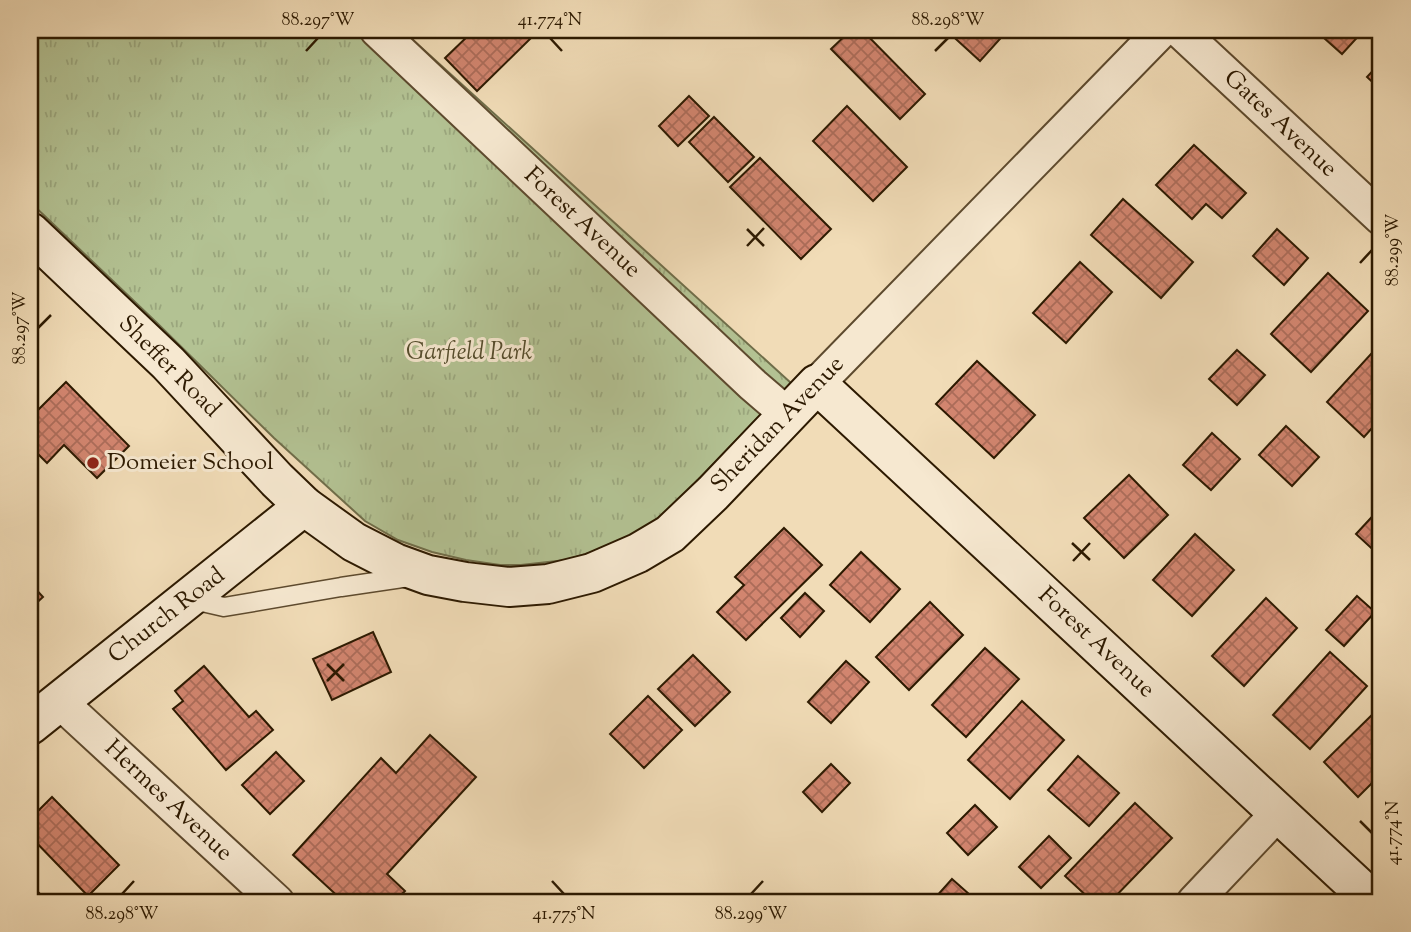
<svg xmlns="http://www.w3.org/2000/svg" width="1411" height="932" font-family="'Sorts Mill Goudy',serif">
<defs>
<pattern id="grass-tufts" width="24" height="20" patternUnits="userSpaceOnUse" patternTransform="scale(1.75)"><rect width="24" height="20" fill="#b3c293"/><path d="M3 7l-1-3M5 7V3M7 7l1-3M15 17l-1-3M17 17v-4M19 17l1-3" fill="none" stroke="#9aa67d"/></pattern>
<pattern id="building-cross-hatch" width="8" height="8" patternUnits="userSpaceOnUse" patternTransform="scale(1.75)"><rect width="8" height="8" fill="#d2856f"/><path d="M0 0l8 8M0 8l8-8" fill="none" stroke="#ab6c59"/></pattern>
</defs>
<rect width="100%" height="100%" fill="#f1dcb7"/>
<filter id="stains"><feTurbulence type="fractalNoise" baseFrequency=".00286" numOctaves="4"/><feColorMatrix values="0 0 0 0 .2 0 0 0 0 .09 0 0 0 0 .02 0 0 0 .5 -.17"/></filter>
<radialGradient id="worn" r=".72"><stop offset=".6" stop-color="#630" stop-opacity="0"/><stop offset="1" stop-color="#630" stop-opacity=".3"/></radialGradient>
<path fill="url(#grass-tufts)" stroke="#706e4a" stroke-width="2" d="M30 30H402L791 383 672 507 652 523 615 545 566 560 521 565H500L466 560 432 552 398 540 365 521 274 438 156 322 30 202Z"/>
<g fill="url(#building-cross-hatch)" stroke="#2c1900" stroke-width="2">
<path d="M474 30H521L530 39 477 91 445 58Z"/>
<path d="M851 30H862L925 94 900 119 831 49Z"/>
<path d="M946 30H1008L980 61Z"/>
<path d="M1315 30H1364L1342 54Z"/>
<path d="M1381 62V90L1367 77Z"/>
<path d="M689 96 709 116 678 146 659 126Z"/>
<path d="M847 106 907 167 873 201 813 141Z"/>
<path d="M714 117 754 157 728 182 689 142Z"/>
<path d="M1194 145 1246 193 1222 218 1206 204 1192 219 1156 185Z"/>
<path d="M760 158 831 229 801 259 730 187Z"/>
<path d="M1123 199 1193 262 1161 298 1091 235Z"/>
<path d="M1277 229 1308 258 1284 285 1253 256Z"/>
<path d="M1080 262 1112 292 1066 343 1033 313Z"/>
<path d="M1328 273 1368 311 1311 372 1271 334Z"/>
<path d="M1381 343V418L1364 437 1327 402Z"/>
<path d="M1237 350 1265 375 1237 405 1209 379Z"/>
<path d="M977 361 1035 415 994 458 936 404Z"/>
<path d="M66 382 129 446 97 478 64 445 47 463 30 446V418Z"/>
<path d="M1286 426 1319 457 1292 486 1259 455Z"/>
<path d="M1212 433 1240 459 1211 490 1183 465Z"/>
<path d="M1129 475 1168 515 1124 558 1084 518Z"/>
<path d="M1381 507V557L1356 534Z"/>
<path d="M784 528 822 565 746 640 717 612 744 585 735 577Z"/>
<path d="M1195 534 1234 570 1192 616 1153 580Z"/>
<path d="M861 552 900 589 870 622 830 585Z"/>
<path d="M30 583 43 597 30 609Z"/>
<path d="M805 593 824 611 800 637 781 618Z"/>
<path d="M1357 596 1375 612 1344 646 1326 630Z"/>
<path d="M1266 598 1297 628 1244 686 1212 656Z"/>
<path d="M930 602 963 635 909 690 876 657Z"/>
<path d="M373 632 391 672 332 700 313 659Z"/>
<path d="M985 648 1019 679 966 737 932 705Z"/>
<path d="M1330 652 1367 686 1310 749 1273 715Z"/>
<path d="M693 655 730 692 695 726 658 689Z"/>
<path d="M846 661 869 682 831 723 808 702Z"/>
<path d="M204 666 249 717 256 711 273 730 226 770 173 709 183 701 175 691Z"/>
<path d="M648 696 682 730 644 768 610 734Z"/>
<path d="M1022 701 1064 740 1010 799 968 760Z"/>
<path d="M1378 709 1381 712V774L1358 797 1324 762Z"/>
<path d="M430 735 476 777 387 874 405 891 394 902H344L293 855 381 758 396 773Z"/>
<path d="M276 752 304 781 270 814 242 785Z"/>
<path d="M1078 756 1119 793 1089 826 1048 790Z"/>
<path d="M831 764 850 783 822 812 803 792Z"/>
<path d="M52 797 119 865 88 896 30 836V819Z"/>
<path d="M1135 803 1172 838 1110 902H1093L1065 876Z"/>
<path d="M975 805 997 827 968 855 947 833Z"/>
<path d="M1049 836 1071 858 1041 888 1019 867Z"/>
<path d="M952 879 978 902H939L935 898Z"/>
<path d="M30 884 45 899 41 902H30Z"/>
</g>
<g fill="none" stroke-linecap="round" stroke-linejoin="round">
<g stroke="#5d4a2e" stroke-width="21">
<path id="lane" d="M189 599 224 607 341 587 409 577"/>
</g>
<g stroke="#5d4a2e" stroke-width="37">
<g id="street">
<path d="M377 30 753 385 788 415"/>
<path d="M1179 30 1381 218"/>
<path d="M817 384 1162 30"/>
<path d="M59 701 277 902"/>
<path d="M1194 902 1278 813"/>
</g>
</g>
<g stroke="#2c1900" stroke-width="42">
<g id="secondary">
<path d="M30 232 168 363 277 480 304 506 354 542 395 563 428 575 465 582 509 587 548 584 592 573 638 553 670 534 713 493 817 384 1374 902"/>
<path d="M30 725 304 506"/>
</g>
</g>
<use href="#lane" stroke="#f6e8d0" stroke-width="18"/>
<use href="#street" stroke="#f6e8d0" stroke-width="33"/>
<use href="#secondary" stroke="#f6e8d0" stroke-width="38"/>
</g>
<path fill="none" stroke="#2c1900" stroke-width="2.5" d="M550 38 562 51M306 51 318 38M935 51 948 38M747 229 764 246M747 246 764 228M1360 263 1372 250M38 328 51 315M1072 543 1090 560M1073 561 1090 543M327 664 344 681M327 681 344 664M1360 821 1372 833M552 881 564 894M122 894 134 881M751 894 763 881"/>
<circle fill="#8f2418" stroke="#f6e8d0" stroke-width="2.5" cx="93" cy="463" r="7"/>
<g text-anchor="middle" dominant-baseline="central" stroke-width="6" stroke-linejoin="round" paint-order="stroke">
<g font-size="24" fill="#2c1900" stroke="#f6e8d0">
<text transform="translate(1280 124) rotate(43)">Gates Avenue</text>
<text transform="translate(582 223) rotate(43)">Forest Avenue</text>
<text transform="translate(169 367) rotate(45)">Sheffer Road</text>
<text transform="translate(778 425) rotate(-46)">Sheridan Avenue</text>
<text transform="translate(167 616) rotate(-38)">Church Road</text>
<text transform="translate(1096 643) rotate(43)">Forest Avenue</text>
<text transform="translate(168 801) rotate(43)">Hermes Avenue</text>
</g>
<g font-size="24" font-style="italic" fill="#544c2c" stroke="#f6e8d0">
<text x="469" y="353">Garfield Park</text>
</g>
<g font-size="24" fill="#2c1900" stroke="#f6e8d0" text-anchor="start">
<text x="107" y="463">Domeier School</text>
</g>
</g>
<rect width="1411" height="932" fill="none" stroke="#f1dcb7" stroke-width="77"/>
<rect x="38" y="38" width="1334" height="856" fill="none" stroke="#2c1900" stroke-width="2.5"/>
<g font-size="18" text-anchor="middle" fill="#2c1900">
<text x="318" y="25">88.297°W</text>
<text x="550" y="25">41.774°N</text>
<text x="948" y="25">88.298°W</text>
<text transform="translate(1392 250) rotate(-90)" y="6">88.299°W</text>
<text transform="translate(19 328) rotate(-90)" y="6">88.297°W</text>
<text transform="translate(1392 833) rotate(-90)" y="6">41.774°N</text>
<text x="122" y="919">88.298°W</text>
<text x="564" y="919">41.775°N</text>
<text x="751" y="919">88.299°W</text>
</g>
<rect width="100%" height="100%" filter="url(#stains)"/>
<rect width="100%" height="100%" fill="url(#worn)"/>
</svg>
